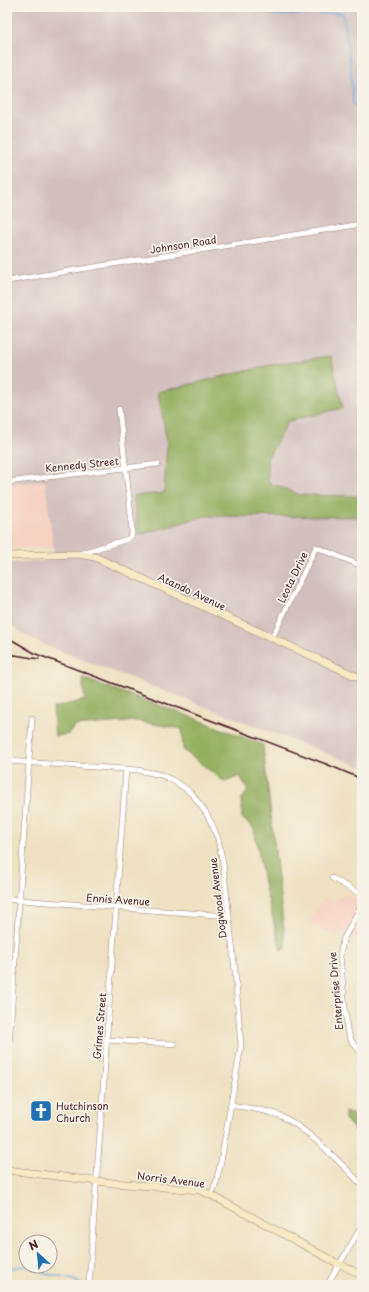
<svg xmlns="http://www.w3.org/2000/svg" width="369" height="1292" font-family="'Playpen Sans',sans-serif">
<rect width="100%" height="100%" fill="#f7f3e8"/>
<filter id="ink" filterUnits="userSpaceOnUse"><feTurbulence type="fractalNoise" baseFrequency=".025" numOctaves="2"/><feDisplacementMap in="SourceGraphic" scale="8" xChannelSelector="R" yChannelSelector="G"/><feConvolveMatrix kernelMatrix="1 2 1 2 8 2 1 2 1" color-interpolation-filters="sRGB"/></filter>
<filter id="wash" filterUnits="userSpaceOnUse"><feTurbulence type="fractalNoise" baseFrequency=".012" numOctaves="4" result="noise"/><feDisplacementMap in="SourceGraphic" scale="16" xChannelSelector="R" yChannelSelector="G"/><feGaussianBlur stdDeviation="0.9" result="paint"/><feColorMatrix in="noise" values="0 0 0 0 0 0 0 0 0 0 0 0 0 0 0 0 0 1.4 0 .05"/><feComposite in="paint" operator="in"/></filter>
<g filter="url(#wash)">
<rect width="100%" height="100%" fill="#eee1c1"/>
<g fill="#f6d2c4">
<path d="M45 481 53 547 7 548V485Z"/>
<path d="M348 895 362 903V943L343 931 338 938 309 922 323 898 335 904 340 896Z"/>
</g>
<path fill="#d1bfbe" d="M7 7H362V767L42 644 27 636 7 622V563L55 560 45 481 7 485Z"/>
<g fill="#94af60" stroke="#6f6746">
<path d="M331 356 343 408 288 421 267 459 268 482 300 495 362 496V517L205 516 139 535 133 496 164 493 167 442 158 392 270 365Z"/>
<path d="M82 678 189 716 263 745 286 949 281 950 265 888 254 829 242 818 241 800 248 791 240 776 225 782 183 750 182 729 137 721 74 726 69 734 55 736 53 708 85 700Z"/>
<path d="M345 1111 356 1115 362 1121V1139L345 1119Z"/>
</g>
<g fill="none" stroke-linecap="round" stroke-linejoin="round">
<g stroke="#69a9dc" stroke-width="1.5">
<path d="M264 7V12L275 15 343 13 350 61 353 103 359 109 362 108"/>
<path d="M26 1266 48 1274 74 1280 81 1284"/>
<path d="M7 1267C12 1270 19 1265 26 1266"/>
</g>
</g>
</g>
<g filter="url(#ink)">
<g fill="none" stroke-linecap="round" stroke-linejoin="round">
<g stroke="#9c8076" stroke-width="6">
<g id="street">
<path d="M7 281 362 224"/>
<path d="M7 482 158 464"/>
<path d="M79 554 128 539 132 535 131 515 119 409"/>
<path d="M272 638 316 547 362 566"/>
<path d="M7 761 138 770 161 775 172 780 185 788 193 795 206 813 212 824 218 839 223 864 235 971 241 1046 221 1161 216 1183 211 1195"/>
<path d="M332 878 362 895"/>
<path d="M7 899 228 916"/>
<path d="M362 904 343 940 340 956 347 1030 352 1042 362 1053"/>
<path d="M107 1040 174 1044"/>
<path d="M7 1074 32 718"/>
<path d="M231 1105C248 1108 269 1110 285 1118 310 1131 342 1164 362 1185"/>
<path d="M89 1285 126 769"/>
<path d="M327 1285 362 1226"/>
</g>
</g>
<g stroke="#9c8076" stroke-width="8">
<g id="secondary">
<path d="M7 556 78 554 95 557 362 679"/>
<path d="M7 1170 113 1183 200 1190 211 1195 335 1262 362 1275"/>
</g>
</g>
<use href="#street" stroke="#fff" stroke-width="5"/>
<use href="#secondary" stroke="#f6e9c3" stroke-width="7"/>
<g stroke="#4a1f2b" stroke-width="1.5">
<path d="M7 637 36 654 326 764 362 779"/>
<path d="M7 656 15 655 39 659"/>
</g>
</g>
</g>
<defs>
<g id="church-square" transform="scale(1.15)"><rect x="-9" y="-9" width="18" height="18" rx="4" fill="#1f6fb2" stroke="#f7f3e8"/><path d="M-1.2-6h2.4v3.5h3.3v2.4h-3.3V6h-2.4V-.1h-3.3v-2.4h3.3Z" fill="#fff"/></g>
</defs>
<g fill-rule="evenodd">
<use href="#church-square" x="41" y="1111"/>
</g>
<g text-anchor="middle" dominant-baseline="central" stroke-width="3.5" stroke-linejoin="round" paint-order="stroke">
<g font-size="10" fill="#4a1f2b" stroke="#f7f3e8">
<text transform="translate(183 244) rotate(-9)">Johnson Road</text>
<text transform="translate(82 464) rotate(-6)">Kennedy Street</text>
<text transform="translate(292 577) rotate(-64)">Leota Drive</text>
<text transform="translate(192 591) rotate(25)">Atando Avenue</text>
<text transform="translate(217 898) rotate(-97)">Dogwood Avenue</text>
<text transform="translate(118 899) rotate(4)">Ennis Avenue</text>
<text transform="translate(335 991) rotate(-95)">Enterprise Drive</text>
<text transform="translate(99 1026) rotate(-85)">Grimes Street</text>
<text transform="translate(171 1179) rotate(7)">Norris Avenue</text>
</g>
<g font-size="10" fill="#4a1f2b" stroke="#f7f3e8" text-anchor="start">
<text x="56" y="1105">Hutchinson<tspan x="56" dy="12">Church</tspan></text>
</g>
</g>
<rect width="369" height="1292" fill="none" stroke="#f7f3e8" stroke-width="24"/>
<g transform="translate(38 1254) rotate(333)"><circle r="19" fill="#f7f3e8" stroke="#b29e9c"/>
<path d="M0-3L7 15L0 10L-7 15Z" fill="#1f6fb2"/>
<text y="-6" font-size="11" font-weight="bold" text-anchor="middle" fill="#4a1f2b">N</text>
</g>
</svg>
